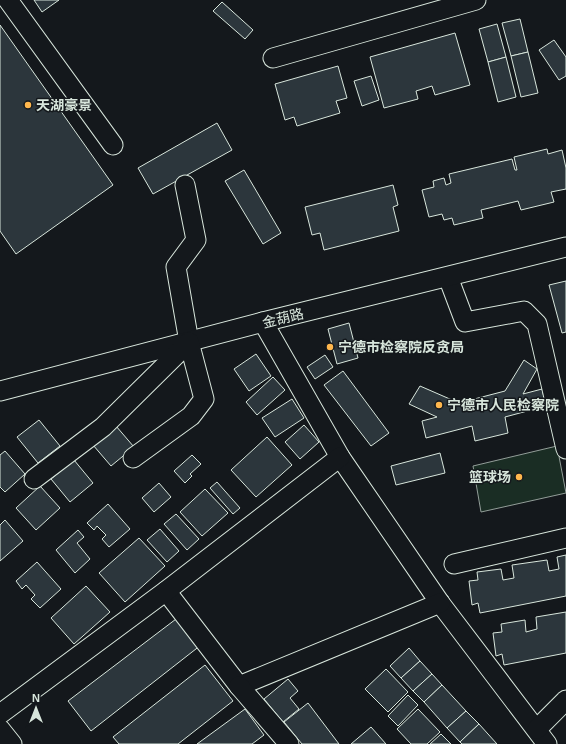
<svg xmlns="http://www.w3.org/2000/svg" width="566" height="744" font-family="Helvetica,'Noto Sans SC',sans-serif">
<rect width="100%" height="100%" fill="#14181c"/>
<path fill="#1a2d24" stroke="#939e99" d="M557 446 566 493 481 512 473 466Z"/>
<g fill="#2c363c" stroke="#d8e6dc">
<path d="M34 0H59L42 12Z"/>
<path d="M222 2 253 30 245 39 213 11Z"/>
<path d="M520 19 528 52 511 56 502 23Z"/>
<path d="M497 24 506 57 488 62 479 29Z"/>
<path d="M0 25 113 185 16 254 0 231Z"/>
<path d="M455 33 470 85 435 95 432 86 416 91 418 99 384 108 370 57Z"/>
<path d="M554 40 566 57V76L559 80 539 50Z"/>
<path d="M528 52 538 93 521 97 511 56Z"/>
<path d="M506 57 516 97 498 102 488 62Z"/>
<path d="M338 66 347 98 336 101 340 113 297 126 294 117 285 120 275 84Z"/>
<path d="M371 76 379 100 362 106 354 81Z"/>
<path d="M217 123 232 150 153 194 138 168Z"/>
<path d="M547 149 548 154 562 150 566 168V189L551 192 554 202 521 210 518 201 481 210 483 218 454 225 452 218 444 220 442 214 429 217 422 190 434 187 433 181 444 178 446 185 451 183 449 174 512 159 515 170H517L514 157Z"/>
<path d="M244 170 281 233 263 244 225 181Z"/>
<path d="M393 185 398 205 393 207 399 231 324 250 320 233 312 235 305 207Z"/>
<path d="M566 281V332L562 333 549 285Z"/>
<path d="M349 323 358 358 337 364 328 329Z"/>
<path d="M256 354 271 376 249 391 234 369Z"/>
<path d="M325 355 333 367 315 379 307 367Z"/>
<path d="M524 360 537 369 523 394 542 389 546 406 505 417 508 433 475 441 472 426 426 438 422 421 437 417 409 404 420 386 459 403 505 391Z"/>
<path d="M343 371 389 433 371 446 324 385Z"/>
<path d="M273 377 285 390 257 415 246 402Z"/>
<path d="M292 399 304 418 275 437 262 418Z"/>
<path d="M39 420 60 446 38 463 17 437Z"/>
<path d="M304 425 319 442 300 459 285 442Z"/>
<path d="M116 426 134 447 111 466 93 445Z"/>
<path d="M267 437 292 465 256 497 231 470Z"/>
<path d="M5 451 25 474 5 492 0 487V455Z"/>
<path d="M440 453 445 473 396 485 391 466Z"/>
<path d="M192 455 201 464 190 474 192 476 185 483 174 471Z"/>
<path d="M74 460 93 483 70 502 51 479Z"/>
<path d="M217 482 240 508 233 514 210 488Z"/>
<path d="M159 483 171 497 154 512 142 498Z"/>
<path d="M40 486 60 508 36 530 16 508Z"/>
<path d="M205 489 228 513 202 536 180 512Z"/>
<path d="M108 504 130 529 109 547 102 539 106 535 97 526 94 530 87 523Z"/>
<path d="M176 514 199 539 187 550 164 524Z"/>
<path d="M5 520 23 541 0 561V525Z"/>
<path d="M160 529 179 551 167 562 147 540Z"/>
<path d="M78 530 84 537 77 543 90 559 75 573 56 550Z"/>
<path d="M139 538 165 566 125 602 99 573Z"/>
<path d="M566 555V596L480 613 478 603 472 605 469 581 478 580 477 572 501 569 503 580 514 578 512 565 547 560 549 571 559 569 557 557Z"/>
<path d="M37 562 61 589 40 608 31 599 35 595 26 585 22 589 16 581Z"/>
<path d="M86 586 110 612 74 644 51 618Z"/>
<path d="M566 612V653L504 665 502 654 496 656 493 633 502 632 501 624 525 620 526 632 537 629 536 617Z"/>
<path d="M180 616 201 645 91 731 68 701Z"/>
<path d="M409 648 420 661 401 678 390 666Z"/>
<path d="M420 661 432 674 413 691 401 678Z"/>
<path d="M205 665 233 701 178 744H119L113 737Z"/>
<path d="M386 669 408 692 388 712 365 689Z"/>
<path d="M432 674 442 685 424 702 413 691Z"/>
<path d="M288 679 298 691 290 698 299 709 283 722 264 699Z"/>
<path d="M442 685 466 711 447 728 424 702Z"/>
<path d="M408 695 418 705 398 726 388 716Z"/>
<path d="M308 703 339 744H302L284 722Z"/>
<path d="M245 709 264 735 252 744H197Z"/>
<path d="M418 709 440 732 427 744H411L397 729Z"/>
<path d="M466 711 479 724 460 742 447 728Z"/>
<path d="M479 724 497 744H462L460 742Z"/>
<path d="M371 727 386 744H351Z"/>
<path d="M441 734 451 744H430Z"/>
</g>
<g fill="none" stroke-linecap="round" stroke-linejoin="round">
<g stroke="#d8e6dc" stroke-width="21">
<g id="minor">
<path d="M8 0 113 145"/>
<path d="M273 58 476 0"/>
<path d="M185 185 196 240 176 267 189 342"/>
<path d="M448 277 465 322 524 311 537 324 566 449"/>
<path d="M263 322 340 457 440 603 547 744"/>
<path d="M0 391 263 322 566 247"/>
<path d="M34 479 103 427 189 342 204 399 191 416 133 458"/>
<path d="M454 564 566 538"/>
<path d="M166 591 239 686 440 603"/>
<path d="M239 686 289 744"/>
<path d="M0 714 166 591 340 457"/>
<path d="M0 729 12 744"/>
<path d="M537 729 566 700"/>
</g>
</g>
<use href="#minor" stroke="#14181c" stroke-width="19"/>
</g>
<g fill="#ffb74d" stroke="#14181c" stroke-width="1.5">
<circle cx="28" cy="105" r="4"/>
<circle cx="330" cy="347" r="4"/>
<circle cx="439" cy="405" r="4"/>
<circle cx="519" cy="477" r="4"/>
</g>
<g text-anchor="middle" dominant-baseline="central" stroke-width="3" stroke-linejoin="round" paint-order="stroke">
<g font-size="14" font-weight="bold" fill="#d8e6dc" stroke="#14181c" text-anchor="start">
<text x="36" y="105">天湖豪景</text>
<text x="338" y="347">宁德市检察院反贪局</text>
<text x="447" y="405">宁德市人民检察院</text>
<text x="511" y="477" text-anchor="end">篮球场</text>
</g>
<g font-size="14" fill="#d8e6dc" stroke="#14181c">
<text transform="translate(283 318) rotate(-14)">金葫路</text>
</g>
</g>
<g transform="translate(36 708)" stroke="#14181c" stroke-width="3" paint-order="stroke">
<path d="M0-3L7 15L0 10L-7 15Z" fill="#d8e6dc"/>
<text y="-6" font-size="11" font-weight="bold" text-anchor="middle" fill="#d8e6dc">N</text>
</g>
</svg>
